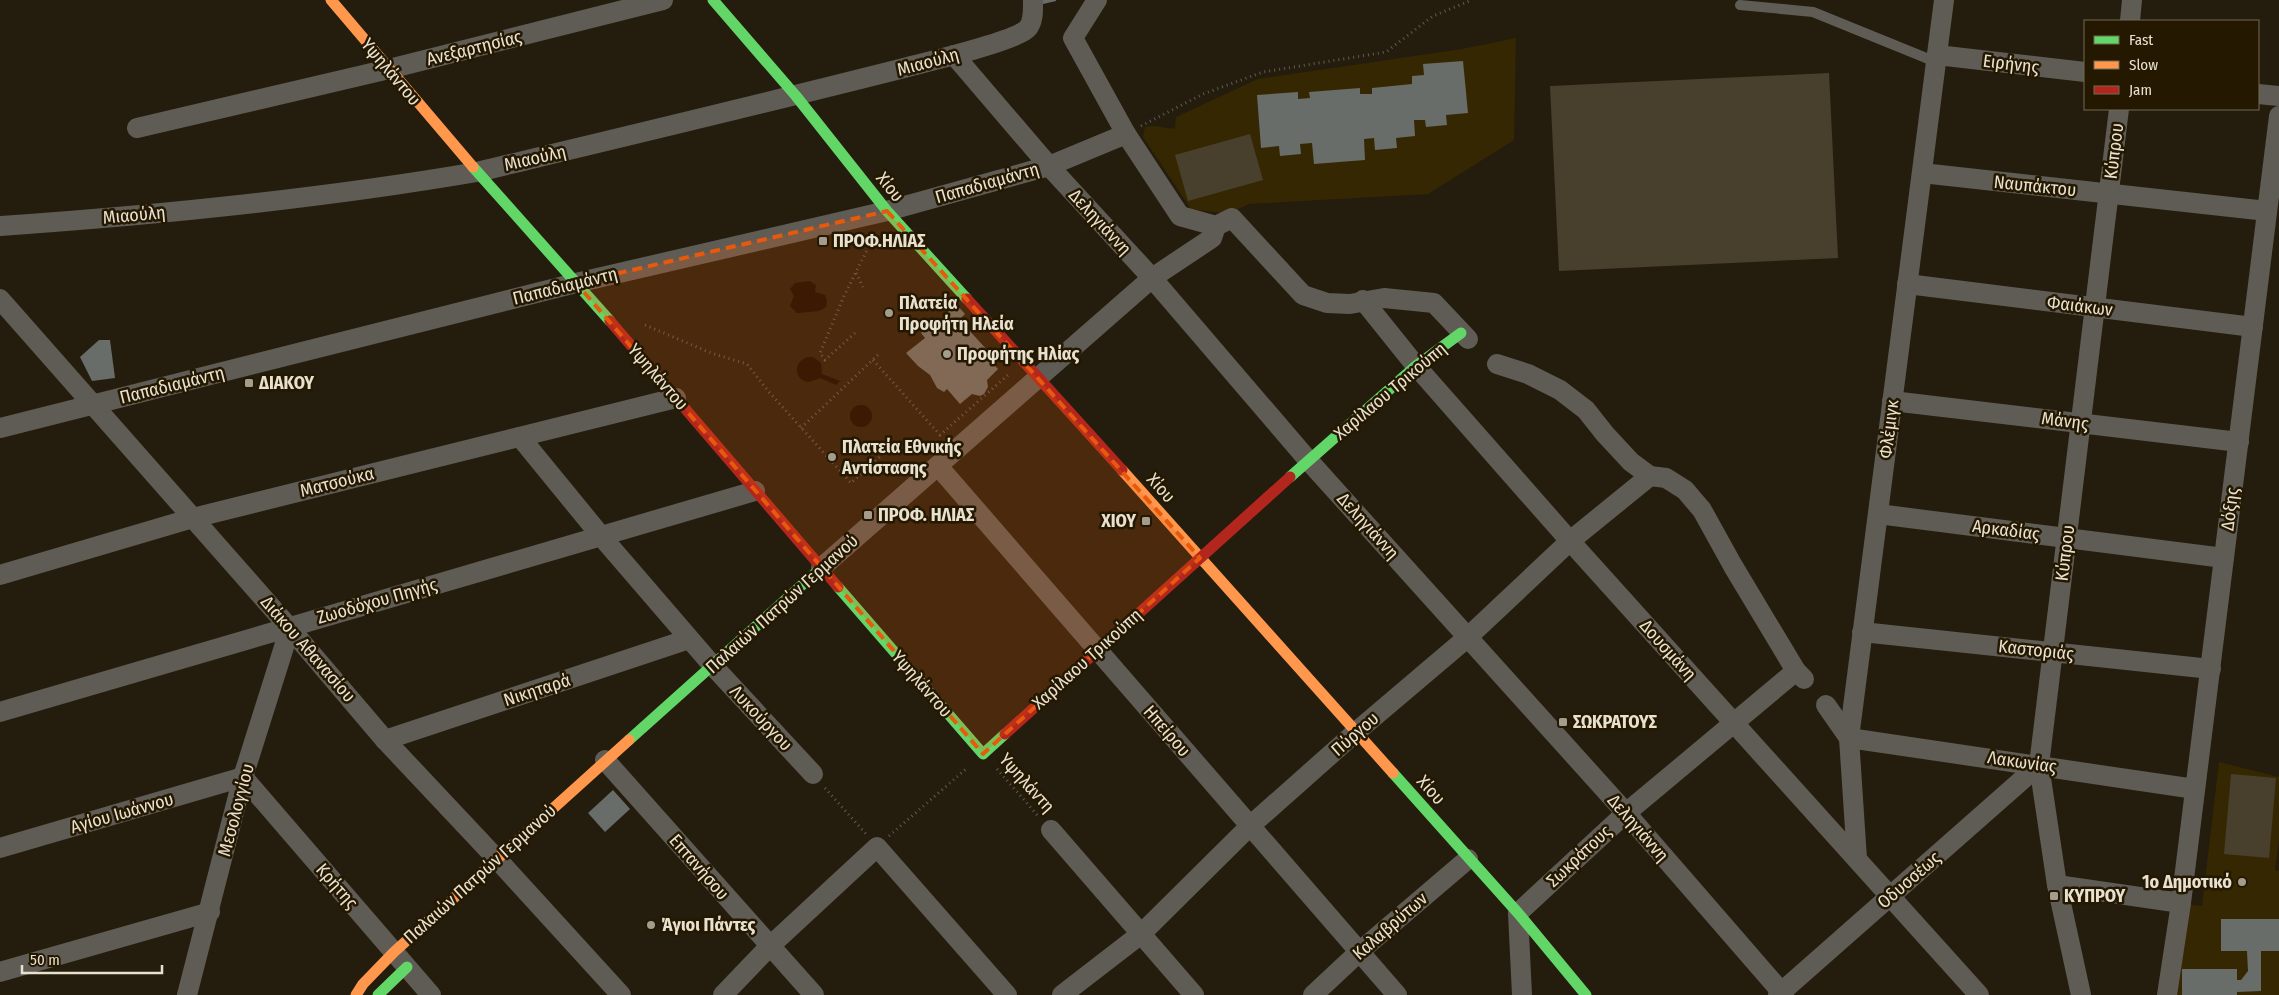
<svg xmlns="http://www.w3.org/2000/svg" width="2279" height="995" font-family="'Fira Sans Condensed',sans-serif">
<rect width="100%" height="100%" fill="#241d0d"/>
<g fill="#362703">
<path d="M1516 38 1514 140 1428 194 1249 204 1228 214 1191 209 1143 137 1145 127 1154 126 1175 129 1176 117 1258 79 1462 49Z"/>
<path d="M2219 762 2279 777V839L2275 870 2279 871V995H2168L2180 904 2202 906Z"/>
</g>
<g fill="#48402c">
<path d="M1829 73 1838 258 1559 271 1550 86Z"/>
<path d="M1250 134 1263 180 1188 201 1175 155Z"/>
<path d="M2231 774 2276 778 2269 858 2224 854Z"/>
</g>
<g fill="#120901">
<path d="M810 281 816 285 815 292 825 295 827 301 826 307 819 311 797 313 790 306 794 296 790 289 795 283Z"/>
<path d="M813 357 821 363 822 374 840 381 836 385 820 378 809 382C791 380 794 355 813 357Z"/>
<circle cx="861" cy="416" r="11"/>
</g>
<g fill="#686d69">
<path d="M1042 0H1056V1L1043 4Z"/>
<path d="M1463 61 1468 113 1446 115 1447 125 1426 127 1425 120H1414L1415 136 1396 138 1397 148 1375 150 1374 138 1364 139 1365 160 1314 164 1312 143 1300 144 1301 154 1280 156 1279 146 1261 148 1257 95 1298 92V99L1310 98 1309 92 1360 88V94H1372V88L1412 84V76L1424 75 1423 64Z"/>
<path d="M956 304 965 314 956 323 964 331 967 328 989 352 985 355 998 369 987 380 988 387 984 394 980 396 972 394 960 404 947 389 944 392 937 388 930 375 918 366 906 353 925 338 921 333 932 323 938 329 950 318 946 314Z"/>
<path d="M99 340H110L115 378 92 381 80 357Z"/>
<path d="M613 790 630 809 605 832 588 813Z"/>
<path d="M2221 919H2279V951H2261V991L2237 992V995H2182V969H2237V980H2241L2248 971 2247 951H2221Z"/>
</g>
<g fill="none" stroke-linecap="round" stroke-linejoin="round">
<g stroke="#5f5b54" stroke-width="3" stroke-dasharray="1 4" stroke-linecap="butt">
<path d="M1141 126 1203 94 1263 72 1386 52 1433 16 1472 0"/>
<path d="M856 273 863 287"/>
<path d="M645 325 711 353 747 364 769 392 851 483 893 445"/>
<path d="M855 333 825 360 820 353 844 296 875 234"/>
<path d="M873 360 940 435 1008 375"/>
<path d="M801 428 880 353"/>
<path d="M997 769 1039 817"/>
<path d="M825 788 866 834"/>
<path d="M889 836 966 769"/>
</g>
<path stroke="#5f5c55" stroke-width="10" d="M1740 5 1813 12 1936 62"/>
<g stroke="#5f5c55" stroke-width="20">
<path d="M1097 0 1073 38 1126 134 1180 216 1216 226 1232 218 1303 295 1327 303 1350 304 1384 298 1434 303 1468 339"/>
<path d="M2130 21 2132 0"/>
<path d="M954 55 1049 166 1152 278 1308 460 1626 813 1784 995"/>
<path d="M1937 55 2085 72"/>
<path d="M2258 94 2279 96"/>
<path d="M137 128 389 69 663 0"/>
<path d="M1922 173 2267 211"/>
<path d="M0 226C159 215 319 199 477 172 619 138 762 104 904 68 927 62 1013 42 1027 29 1034 22 1033 9 1033 0"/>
<path d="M1907 284 2253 327"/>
<path d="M0 299 288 626 385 740 496 858 621 995"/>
<path d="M1363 300 1416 366 1570 541 1979 995"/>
<path d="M1497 364 1528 374 1560 390 1586 410 1605 434 1631 462 1650 476 1666 478 1685 490 1702 510 1733 566 1796 671 1804 679"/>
<path d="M1892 401 2239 442"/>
<path d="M0 428 576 283 887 211 1049 166 1126 134"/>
<path d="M520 437 601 536 713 666 813 774"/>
<path d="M938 466 1397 995"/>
<path d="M1878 514 2224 558"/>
<path d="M821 568 1152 278 1212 238 1216 226"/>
<path d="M0 575 193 518 676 398"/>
<path d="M1862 632 2211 669"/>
<path d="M1826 705 1849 738"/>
<path d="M0 712 755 491"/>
<path d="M1849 738 2195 789"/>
<path d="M385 740 689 639"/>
<path d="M605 760 814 995"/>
<path d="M243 777 431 995"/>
<path d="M1051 830 1194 995"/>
<path d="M0 848 243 777"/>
<path d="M1857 859 1849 738 1944 0"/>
<path d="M2057 885 2181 903"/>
<path d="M0 972 210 912"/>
<path d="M187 995 243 777 284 647 288 626"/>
<path d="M723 995 769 947 877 847 1007 995"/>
<path d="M1062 995 1141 934 1250 826 1356 732 1468 637 1570 541 1650 476"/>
<path d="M1313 995 1359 952 1468 859"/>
<path d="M1522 995 1518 913 1626 813 1796 671"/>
<path d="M1778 995 2039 765"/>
<path d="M2081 995 2057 885 2039 765 2119 109"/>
<path d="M2167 995 2181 903 2279 116"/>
</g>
<g stroke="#63d668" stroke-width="11">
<path d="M713 0 796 96 887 211 967 299"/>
<path d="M473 167 610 321"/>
<path d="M1290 477 1416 366 1461 333"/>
<path d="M838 587 983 754 1005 734"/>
<path d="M629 740 821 568"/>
<path d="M1393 773 1518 913 1586 995"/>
<path d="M378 995 407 967"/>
</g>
<g stroke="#ff974d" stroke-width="11">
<path d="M331 0 473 167"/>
<path d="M1122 470 1393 773"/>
<path d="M356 995 363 984 394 952 629 740"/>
</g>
<g stroke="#b3261e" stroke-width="11">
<path d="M967 299 1122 470"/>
<path d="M610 321 838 587"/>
<path d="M1005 734 1290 477"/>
</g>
</g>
<path fill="#e8590c" fill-opacity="0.2" stroke="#e8590c" stroke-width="4" stroke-dasharray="10 6" stroke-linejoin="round" d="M887 211 1200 558 983 754 576 283Z"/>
<g fill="#a49c8c" stroke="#241800" stroke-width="2">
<rect x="818" y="236" width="10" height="10" rx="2.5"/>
<circle cx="889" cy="313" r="5"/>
<circle cx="947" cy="354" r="5"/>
<rect x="244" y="378" width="10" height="10" rx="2.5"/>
<circle cx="832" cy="457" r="5"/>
<rect x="863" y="510" width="10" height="10" rx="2.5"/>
<rect x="1141" y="516" width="10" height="10" rx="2.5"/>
<rect x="1558" y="717" width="10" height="10" rx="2.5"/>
<circle cx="2242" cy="882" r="5"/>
<rect x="2049" y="891" width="10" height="10" rx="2.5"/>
<circle cx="651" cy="925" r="5"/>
</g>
<g text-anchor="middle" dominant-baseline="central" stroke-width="5" stroke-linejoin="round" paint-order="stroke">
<g font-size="18" fill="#e9e1d0" stroke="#241800">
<text transform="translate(474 48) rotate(-14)">Ανεξαρτησίας</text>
<text transform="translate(928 62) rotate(-15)">Μιαούλη</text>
<text transform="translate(2011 64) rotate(7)">Ειρήνης</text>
<text transform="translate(391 72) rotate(50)">Υψηλάντου</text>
<text transform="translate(2114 151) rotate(-83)">Κύπρου</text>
<text transform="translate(535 158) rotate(-13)">Μιαούλη</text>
<text transform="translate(987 183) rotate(-16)">Παπαδιαμάντη</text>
<text transform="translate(2035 186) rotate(6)">Ναυπάκτου</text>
<text transform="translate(890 187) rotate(51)">Χίου</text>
<text transform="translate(134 215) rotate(-5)">Μιαούλη</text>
<text transform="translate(1100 222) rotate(47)">Δεληγιάννη</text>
<text transform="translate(565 286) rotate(-14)">Παπαδιαμάντη</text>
<text transform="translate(2080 306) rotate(7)">Φαιάκων</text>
<text transform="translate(658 377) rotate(49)">Υψηλάντου</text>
<text transform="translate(172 385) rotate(-14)">Παπαδιαμάντη</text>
<text transform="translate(1390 391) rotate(-40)">Χαρίλαου Τρικούπη</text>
<text transform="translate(2065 421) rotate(7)">Μάνης</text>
<text transform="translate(1889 429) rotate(-83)">Φλέμιγκ</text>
<text transform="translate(337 482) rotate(-14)">Ματσούκα</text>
<text transform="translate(1161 488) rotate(48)">Χίου</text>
<text transform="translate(2230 509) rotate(-83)">Δόξης</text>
<text transform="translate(1368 526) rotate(48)">Δεληγιάννη</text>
<text transform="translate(2006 530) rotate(7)">Αρκαδίας</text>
<text transform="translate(2065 553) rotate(-83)">Κύπρου</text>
<text transform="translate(377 601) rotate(-16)">Ζωοδόχου Πηγής</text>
<text transform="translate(782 604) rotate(-42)">Παλαιών Πατρών Γερμανού</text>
<text transform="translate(308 649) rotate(49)">Διάκου Αθανασίου</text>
<text transform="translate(1668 650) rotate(48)">Δουσμάνη</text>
<text transform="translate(2036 650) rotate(6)">Καστοριάς</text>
<text transform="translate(1087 659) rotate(-42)">Χαρίλαου Τρικούπη</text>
<text transform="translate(922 684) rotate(49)">Υψηλάντου</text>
<text transform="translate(537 690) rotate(-18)">Νικηταρά</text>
<text transform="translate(761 718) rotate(47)">Λυκούργου</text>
<text transform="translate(1167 731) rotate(49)">Ηπείρου</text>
<text transform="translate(1355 734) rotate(-41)">Πύργου</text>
<text transform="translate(2022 762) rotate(8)">Λακωνίας</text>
<text transform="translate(1027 783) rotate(48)">Υψηλάντη</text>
<text transform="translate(1431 790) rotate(48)">Χίου</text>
<text transform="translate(236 810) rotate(-75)">Μεσολογγίου</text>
<text transform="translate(122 813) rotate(-16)">Αγίου Ιωάννου</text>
<text transform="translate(1638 828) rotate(49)">Δεληγιάννη</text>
<text transform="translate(1579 856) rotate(-43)">Σωκράτους</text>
<text transform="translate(699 867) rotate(49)">Επτανήσου</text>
<text transform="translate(480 874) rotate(-42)">Παλαιών Πατρών Γερμανού</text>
<text transform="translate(1909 880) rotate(-41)">Οδυσσέως</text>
<text transform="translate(337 886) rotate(49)">Κρήτης</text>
<text transform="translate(1390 926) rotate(-41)">Καλαβρύτων</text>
</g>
<g font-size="18" font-weight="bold" fill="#e9e1d0" stroke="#241800" text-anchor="start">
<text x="833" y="241">ΠΡΟΦ.ΗΛΙΑΣ</text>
<text x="899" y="303">Πλατεία<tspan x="899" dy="21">Προφήτη Ηλεία</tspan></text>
<text x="957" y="354">Προφήτης Ηλίας</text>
<text x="259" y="383">ΔΙΑΚΟΥ</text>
<text x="842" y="447">Πλατεία Εθνικής<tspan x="842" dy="21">Αντίστασης</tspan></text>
<text x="878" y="515">ΠΡΟΦ. ΗΛΙΑΣ</text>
<text x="1136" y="521" text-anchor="end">ΧΙΟΥ</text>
<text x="1573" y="722">ΣΩΚΡΑΤΟΥΣ</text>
<text x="2232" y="882" text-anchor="end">1ο Δημοτικό</text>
<text x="2064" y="896">ΚΥΠΡΟΥ</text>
<text x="661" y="925">Άγιοι Πάντες</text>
</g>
</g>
<rect x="2084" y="20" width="175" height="90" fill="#241800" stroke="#736853"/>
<rect x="2094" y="36" width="25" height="8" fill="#63d668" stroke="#736853"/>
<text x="2129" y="45" font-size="15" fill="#e9e1d0">Fast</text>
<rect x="2094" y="61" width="25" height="8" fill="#ff974d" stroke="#736853"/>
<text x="2129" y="70" font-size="15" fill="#e9e1d0">Slow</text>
<rect x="2094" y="86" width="25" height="8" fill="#b3261e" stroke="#736853"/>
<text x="2129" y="95" font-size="15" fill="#e9e1d0">Jam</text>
<path d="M22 965v8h140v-8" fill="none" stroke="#e9e1d0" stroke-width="2.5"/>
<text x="30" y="965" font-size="15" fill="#e9e1d0" stroke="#241800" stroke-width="4" paint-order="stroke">50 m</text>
</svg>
